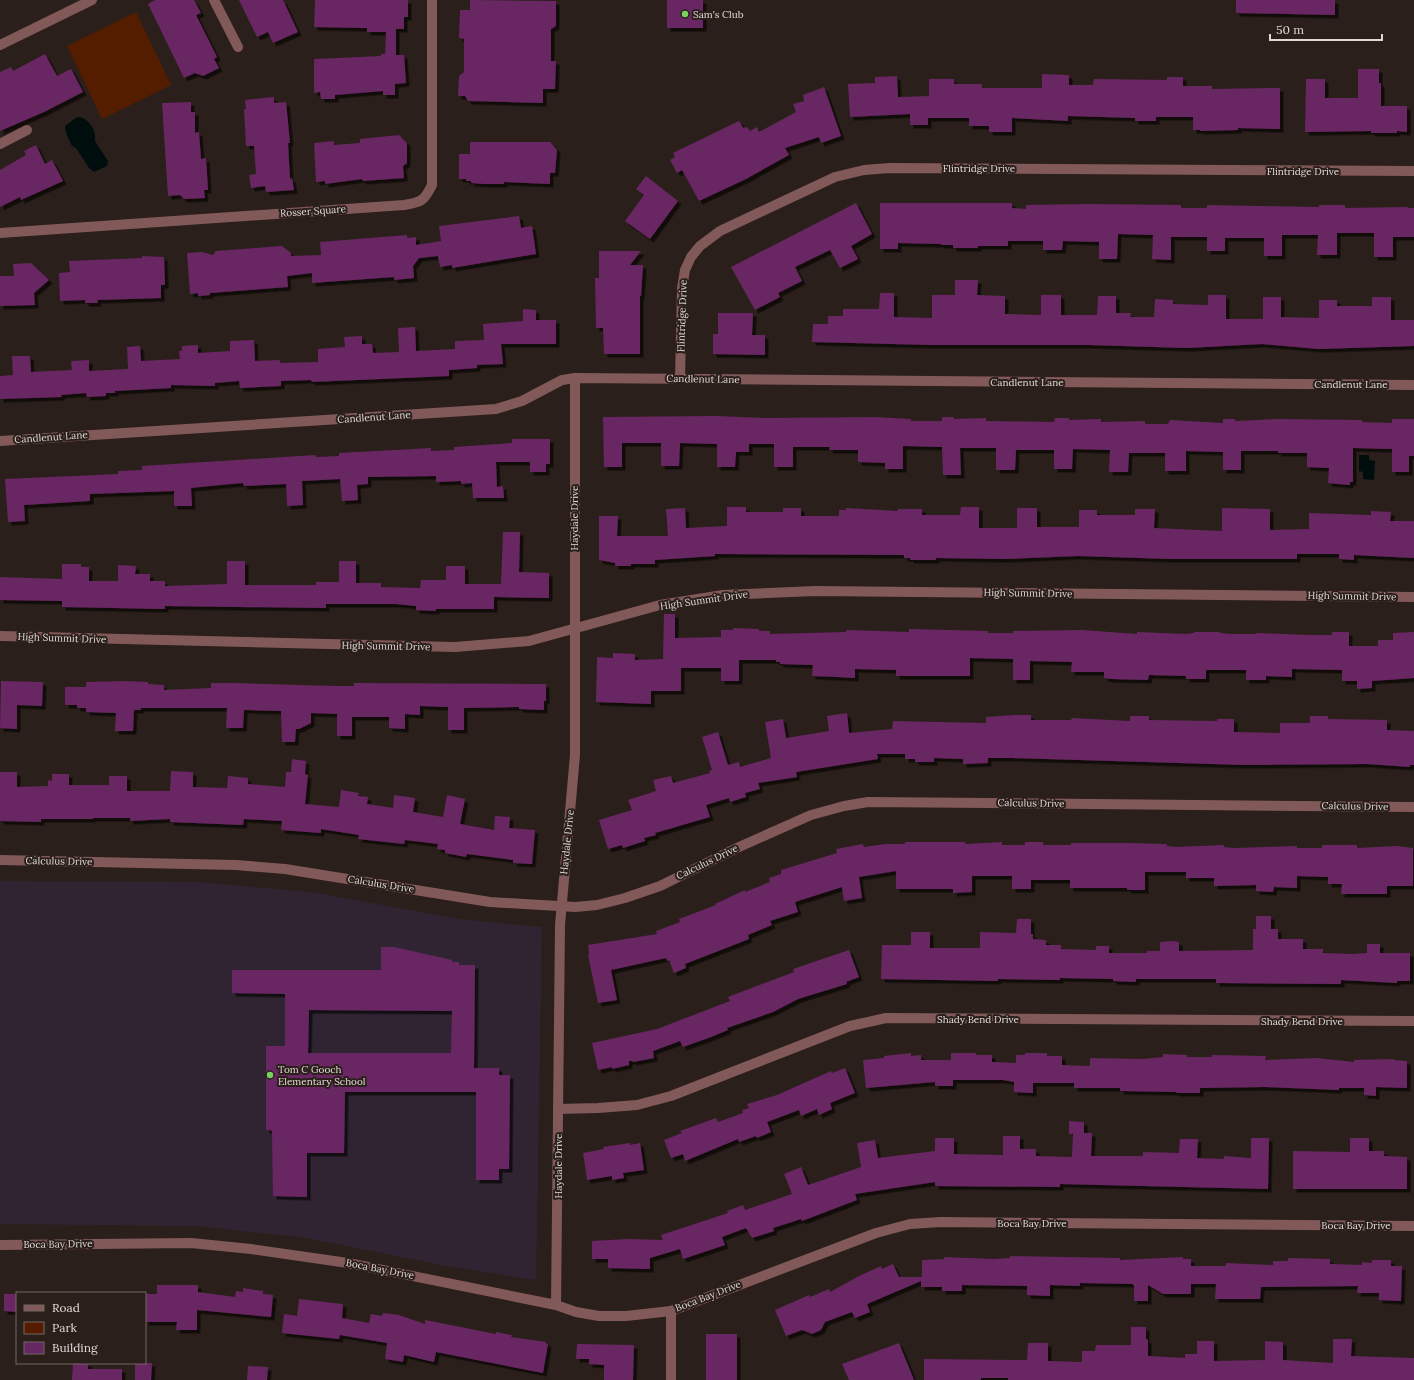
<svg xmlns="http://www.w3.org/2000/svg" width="1414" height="1380" font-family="Lora,serif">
<defs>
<filter id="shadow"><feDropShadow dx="3.5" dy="3.5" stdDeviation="0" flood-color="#0009"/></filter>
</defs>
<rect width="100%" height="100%" fill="#2a1f1a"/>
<path fill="#302432" d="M0 881 199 882 311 892 460 919 542 927 536 1280 452 1267 307 1238 196 1226 0 1224Z"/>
<path fill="#551d00" d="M136 12 171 85 102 119 67 46Z"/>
<g fill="#000d0d">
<path d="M77 117C88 117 97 130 95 141L108 161 107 166 94 172 89 168 76 148 72 146 66 133 65 126Z"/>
<path d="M1359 455H1369V460L1375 461 1374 480 1363 479V472L1359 471Z"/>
</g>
<g fill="#672762" fill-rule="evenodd" filter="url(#shadow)">
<path d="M155 0H194L201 13 196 15 217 57 214 59 219 68 203 76 195 73 184 78 148 4Z"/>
<path d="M239 0H283L298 32 273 43 268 32 257 37Z"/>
<path d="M315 0H408V17H404V29H396V55H404L406 83 395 84V95H383V91L335 95V99H321L320 92 314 93V59L381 56V54H385L386 32H367V28H363L314 27Z"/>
<path d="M470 0 556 1V26L551 29V61H556L555 89H543V103L468 101 465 96H458L459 76 464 72V39L459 38 460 10H470Z"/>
<rect x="667" y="0" width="36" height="28"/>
<path d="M1236 0H1335V15L1236 13Z"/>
<path d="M45 54 57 76 71 69 83 92 44 112 0 131V72L11 67 13 71Z"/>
<path d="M1358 69H1379V83H1381V106H1407V132L1397 131V133H1371V131L1305 132 1306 79H1325V98H1358Z"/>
<path d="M1042 74 1069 75V85H1093L1094 79 1167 80V77H1183V86H1212V89L1280 88V129L1238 128V130L1200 131V130H1193V117H1156V121H1135V118L1068 116V121L1012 118V132H989V126H969V118H928V125H910V114L850 117 848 84 875 83V77L897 76 898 97 929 96V79H954V84H982V88H1042Z"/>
<path d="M824 87 841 136 821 143 819 137 785 148 789 155 746 179 699 201 682 170 677 173 670 160 675 157 673 153 739 121 743 128 747 127 750 131 757 127 759 132 796 112 793 104 804 101 803 95Z"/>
<path d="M274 97V103L286 102 290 143H288L290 179 292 178 294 190 266 192 265 186 251 188 249 175 256 174 254 146H246L244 109H246L245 100Z"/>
<path d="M191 102V112H195V133L199 132 201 159 206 158 208 190H204L205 198 184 199 180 195 168 196 162 103Z"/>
<path d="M399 135 407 143V163L403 166 404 178 363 181 362 179 325 184V181L316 182 314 143 334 141V145L360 143V139Z"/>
<path d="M470 142H550L557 150 555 173H550V184L504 182V184H484L471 183V181H466V179H459V154H470Z"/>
<path d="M36 145 45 164 52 160 63 181 21 200 20 197 0 207V170L26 155 24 151Z"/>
<path d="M646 176 678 201 650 239 625 221 644 195 636 189Z"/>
<path d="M856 203 872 234 851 246 858 259 840 268 830 250 795 267 802 281 778 293 780 297 755 310 731 267Z"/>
<path d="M880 203H1012V208L1026 209V205L1089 204 1181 205V208H1207V205L1319 207V205H1345V208L1408 207V208H1414V237H1393V257H1374V233H1337V255H1317L1318 235H1282V256H1264V238H1225V251H1207V237H1171V260L1152 259 1153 235 1118 234 1117 259H1099V242L1063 241 1062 250H1043V241H1008V246H978V248H953V245H941V244L898 243V249H880Z"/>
<path d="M519 216 521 228 532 226 536 254 452 268V265L440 267 438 256 419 258 413 266 414 278 394 280V277L312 283V273L287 276 288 287 210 293V295L198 296V293L190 294 187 253 202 252 213 255 216 251 282 246 291 253V256L321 255 320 242 407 235V238L416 237V245L441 241 439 226Z"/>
<path d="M599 251H641L630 265H643L641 296H640V354H604L603 328H596L595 278H599Z"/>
<path d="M142 256 164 257 165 285H161V298L97 300 98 303H85V300L60 301 59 273 70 272 69 261 142 258Z"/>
<path d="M31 263 49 280 34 293 35 305 0 306V276H14L13 264Z"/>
<path d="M955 280H978L977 295 1005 296V314L1041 315V295H1061V315H1097L1098 296H1116V313H1131L1130 317H1154L1155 299 1173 300V304L1208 305V295H1226V319H1263V297H1281V317L1319 318V300H1337V306H1372V297H1391V320H1414V346L1319 349 1262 344 1187 348 1089 345H932L812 342 813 324H828V316H843V309H879L880 293H894V317L932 318V295H955Z"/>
<path d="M523 309 536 310V320H556V344H501L503 364 477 365V368L449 370V376L312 382 311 380 281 381V386L240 388 239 381 215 383V386L171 385V388L115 391V393H106V396L87 397 86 393 61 395 62 397 0 399V376L13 375 12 356H30L31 372 72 370 71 361 89 360V371L128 369 127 347 140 346 141 361 180 359 179 351H182V346L198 345V353L230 351V341L254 340 255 361 280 360V363L318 362V349L345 347 344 337 362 336V344H372L373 353 399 352 398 328 415 327 416 351 455 349V341L484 340 483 324 523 321Z"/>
<path d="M718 313H753L752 335H765V355L713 354V334H718Z"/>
<path d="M717 416 765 418 876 417 911 419V421H942V417H954V419L986 418V421L1054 422 1055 418H1069V420L1101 419V422L1145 421V424H1168L1170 420 1223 423V419H1235V421L1277 419 1362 420V422L1392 423V419H1414V456H1409V472H1392V449L1353 448V482H1350V485L1328 483 1329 468 1307 467V453H1278V451H1241V470H1223V452L1186 451V471H1165V453H1129L1128 472H1109L1110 450 1073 449 1072 469H1054V450H1016L1015 470H996V448H960L961 475H943L942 447 903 446V469H885V463L858 462V450H829L830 447H793V467H774V444H749V452H736L735 467H717V444L680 443 679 466H661V443H622V467H604L603 417Z"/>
<path d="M512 439H550V464H546V472H530V462H496L497 487 503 486 504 498H473L472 483 461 484V481L436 482V476L368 477V484L357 485 358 500 342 501 340 479 302 481 303 505 287 506 286 484 244 486 243 483 220 485 191 488 192 506H174V491L90 494V501L24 505 25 521 8 522 5 479 118 474V471L142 470V466L315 455 316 457 339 456V453L431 448V451L454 450V447L512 443Z"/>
<path d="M727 507H746V512H783V508H801V516H839V510H846V508L898 511V509H922V515H960L961 507H979V528H1017V508H1037V527H1079V510H1097V515H1135V509H1155L1154 528 1222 531V508L1270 509V530L1309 529V513L1371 515V511L1391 512 1390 521H1414V558L1354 555V560L1339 559V554H1297V559H1171L1078 556 1004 559 936 558V560H910V558H904V555L715 554V556L655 560V564H631V566H615V563L599 560V516H618L617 536H668L666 509 685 508 686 528 727 526Z"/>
<path d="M503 532H520L519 572 549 573V598L494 597V609H436V611L416 610V606L396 604H326V608L165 606V609L62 607V601L0 600V577L62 579V564H81V567H89V581H118V565L136 566 135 574H150V581H165V586L227 584V561H245V585H316V582H339V561H356V583H381V587L420 588 421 580H446V566H465V584H501Z"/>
<path d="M664 614H675V638L721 637V630H733V628L759 629V631H770V634L846 632V630L909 632V629L988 631V633H1013V631L1082 630 1137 634V632L1186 634 1194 633V632H1220V633L1232 634H1255L1256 633 1309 635H1332V632H1349V646H1378V640H1393V633L1414 632V678L1372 681V688L1357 689V681H1342V670L1292 669V677L1266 676V680H1246V670H1206V679H1186V676L1149 675 1148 680 1111 679 1104 678V672H1071L1072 662 1030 661V680H1013V659L970 658V676H896V670L855 669V678L837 677 812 676 813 665 780 664V662H776V660H739V681H721V668H681V691H651V704L596 702 597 657 613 658V653L635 654V660L663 659Z"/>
<path d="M1 681 43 682 42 706 17 705V729L0 728Z"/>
<path d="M125 681 148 682V684L164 685V690L211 688V683H235L335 686H354V683L546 684V701H544V710L519 709V707L464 708V730H448V707L420 706V715L405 714V729L389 728V717H352V736H337V714L311 713V723L299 729H296L295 742H282L281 711 244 710 243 728H226L227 708H141V710H134L133 731H115L116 713 86 712V708H77V705H65V687H86V682Z"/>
<path d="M847 713 849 733 892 729 893 721 986 723V717L1014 715H1031V720H1071L1072 718 1130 721V716H1149V720L1217 721V719H1234V732L1280 733V723H1310V716H1328V719L1387 720V730L1414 731V765H1410V767L1367 764 1245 765 1013 758H988V763L963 764V759L934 758V762H915V759H905V754H877L878 759 796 772 797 777 758 783 760 789 745 793 746 797 730 802 729 798 706 805 710 817 655 833 656 835 644 838 645 841 623 848 622 845 608 849 599 820 632 810 628 800 656 791 653 780 671 776 673 783 710 773 709 771 712 770 702 737 718 732 728 765 739 762 740 767 771 758 765 722 783 719 786 738 829 731 827 716Z"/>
<path d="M292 759 306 761 305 774 308 775 305 804 339 807 341 790 359 793 358 796 368 797 367 804 393 808 394 795 415 798 413 812 443 817 447 795 465 799 460 824 494 830 495 816 510 817 509 828 535 830 532 864 513 863V860L467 854 466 857 445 853V850L437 849 438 844 405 840 404 844 358 839 359 835 321 829V833L281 830 282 821 244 819 243 825 170 822V819L130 821V818H93V819H41V822L0 821V772H17V787L48 786V780L52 781V774H69V785H109V776H127V791H170L171 771 193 772V787L227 788 228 776 248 778V784L285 787 286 772H291Z"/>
<path d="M905 842H965V844L1002 842V845H1025V842H1043V845H1071V843H1128L1167 844V846L1176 847 1224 845V847L1235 848 1297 846V848H1322V845H1357V848L1398 846 1413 848V886H1387V894H1341L1342 884H1328V877L1297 876V888L1274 887 1273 892 1256 891V885L1214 886V878H1186V872H1145V890H1127V888H1070V880H1031V889H1012V876H972V892L953 893V889H896V871L859 877 862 898 844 901 842 887 795 902 798 912 770 921 772 925 748 935 749 939 685 964 686 968 674 973 669 960 667 961 666 958 611 970 617 1000 598 1003 588 955 589 954 588 945 657 934 656 931 680 922 679 919 716 905 715 904 745 890V892L770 882 769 878 781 874V870L837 853 836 849 863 844 864 847 885 844H905Z"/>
<path d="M1256 916H1271V929H1278V939H1303V949H1323V953L1352 954 1367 953V944H1380V953H1410V981H1397V983L1341 980V984L1216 983V979H1136V982L1113 981V979L1060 978V980L998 979V981L881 979 882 945H911V932H930V948H980V932L1016 933 1017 919H1031V934H1033V939L1046 940V945H1061V949L1096 950V946H1109V953H1147V951H1160V942L1173 941 1179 942V951L1253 950V929H1256Z"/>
<path d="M381 947H394L452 960V962H459V965H475L474 1068H499V1075H510L509 1169H499V1180H476V1092H345L344 1153H307V1197L273 1196 272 1132 271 1130H266V1046H285V994L232 993V970H381ZM309 1010 452 1011 451 1053H308Z"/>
<path d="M849 950 859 977 846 982 847 984 798 999 773 1012 727 1028 728 1030 711 1037 683 1047 680 1041 653 1051 654 1058 633 1062 632 1061H629V1065L612 1069V1067L598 1070 592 1043 657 1029 730 1001 728 997 794 972 793 969Z"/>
<path d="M911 1053V1056L921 1055V1060H951V1053H976V1055H992V1062L1016 1063V1055H1025V1053H1047V1056H1062V1065L1090 1066V1058L1143 1059 1163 1057V1054L1187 1055V1057H1212V1055L1266 1056 1265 1060 1317 1058 1354 1062V1060L1394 1059V1060L1407 1061V1088L1376 1087V1096L1364 1095V1088H1339V1090L1265 1087 1200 1088V1093H1177L1176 1092 1120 1091V1088H1074V1083H1033V1093L1014 1092V1082L1003 1080H953V1086H935V1082L866 1088 863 1060 884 1058V1056Z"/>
<path d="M845 1068 855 1093 830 1103 832 1109 819 1115 817 1109 801 1116 799 1110 767 1122 771 1132 757 1138 756 1136 739 1142 738 1139 685 1161 683 1154 671 1158 664 1140 682 1133 680 1131 716 1118 718 1122 743 1113 742 1110 749 1108 747 1104 777 1095 831 1071 832 1073Z"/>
<path d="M1069 1121 1084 1122V1133H1092L1091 1156H1143V1152L1179 1153 1180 1139H1198L1197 1158 1224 1159V1156L1251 1158V1138H1269L1268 1189 1060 1184V1187L935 1186V1182L855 1194 857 1200 802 1221 801 1219 773 1228 774 1231 752 1238 746 1228 722 1237 725 1245 683 1259 680 1249 650 1258V1269L608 1268V1259H592V1241L627 1239 663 1240 661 1235 728 1213 727 1211 743 1205 745 1210 792 1194 784 1174 801 1167 808 1185 861 1167 857 1143 875 1140 878 1158 935 1151V1138H954V1154L1003 1155V1136H1020V1149H1036V1156L1072 1157 1073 1134H1069Z"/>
<path d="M1350 1138H1369V1151H1384V1156L1407 1157V1189H1293V1151L1350 1152Z"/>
<path d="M630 1143V1145L640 1143 644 1170 623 1173 624 1178 612 1180V1176L587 1180 583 1153 604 1149 603 1147Z"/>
<path d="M1010 1256 1120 1258V1260L1183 1257V1259H1191V1266H1226V1263L1273 1265V1261H1288V1258L1330 1259V1264L1362 1265V1262L1372 1263V1260H1391V1266H1402L1401 1301 1379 1300V1293H1357L1358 1286 1261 1287 1260 1299H1215L1216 1284H1191V1294H1163L1148 1285V1301H1134V1286L1133 1284 1080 1283V1286L1050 1285V1296L1027 1295V1286L962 1285V1291H942V1287H921V1281L867 1304 870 1312 855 1318 852 1312 825 1322 821 1330 812 1334 802 1330 786 1336 775 1310 809 1295 810 1297 829 1289 830 1292 859 1276 881 1266 882 1269 893 1264 899 1277H922V1260L944 1259V1257L993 1259 1010 1258Z"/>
<path d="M157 1285H198V1292L235 1297 236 1291 243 1292V1288L263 1291V1294L273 1295 271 1317 197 1310V1330H176L177 1322H145V1294H157Z"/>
<path d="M4 1294H17V1312L4 1311Z"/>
<path d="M299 1299 343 1304 342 1318 369 1323 371 1314 382 1316 383 1313 399 1315 425 1324V1320L496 1334V1332L512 1335 511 1337 546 1342V1344H548L543 1373 436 1352 434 1362 404 1355 403 1362 385 1359 387 1343 340 1335 339 1339 282 1333 284 1314 297 1316Z"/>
<path d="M1131 1327H1146V1339L1148 1340V1356L1185 1358V1354H1197V1341H1214V1361L1265 1360V1341L1283 1342V1360L1333 1363V1339H1352L1351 1356 1414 1358V1380H1008V1378H981V1380H924V1359L1027 1360 1028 1343H1048V1361L1082 1362V1351H1095L1096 1345H1131Z"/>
<rect x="706" y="1334" width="31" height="46"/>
<path d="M899 1343 914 1380H849L842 1364Z"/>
<path d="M577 1344 634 1345 633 1380H604V1365L589 1364V1359H576Z"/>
<path d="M73 1363H88V1369H122V1380H72Z"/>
<path d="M135 1363H152L151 1380H135Z"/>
<path d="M248 1366 268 1367 267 1380H247Z"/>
</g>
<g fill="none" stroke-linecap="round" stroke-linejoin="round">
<g stroke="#825959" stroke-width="10">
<path d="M214 0 238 47"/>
<path d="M0 45 92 0"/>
<path d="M0 144 27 130"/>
<path d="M0 233 404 205C422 202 424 201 432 185V0"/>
<path d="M680 378 682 288 685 270 691 257 700 246 720 231 835 177 864 170 890 168 1414 171"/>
<path d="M0 441 496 409 522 401 562 380 575 378 1414 385"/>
<path d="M0 636 455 647 529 641 660 605 723 595 815 591 1414 597"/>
<path d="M0 860 236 865 285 869 490 902 575 907 597 905 625 898 660 886 739 847 811 815 844 806 868 802 1414 807"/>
<path d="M558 1109 598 1108 637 1105 671 1096 850 1026 886 1018 1414 1021"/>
<path d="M0 1245 191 1243 251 1249 348 1263 556 1305 576 1312 599 1316H626L671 1311 876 1233 910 1224 941 1222 1414 1226"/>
<path d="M556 1305 560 925 575 755V378"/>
<path d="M671 1380V1311"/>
</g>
</g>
<g fill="#75d25b" stroke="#2a1f1a" stroke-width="1.5">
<circle cx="685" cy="14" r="4"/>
<circle cx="270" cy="1075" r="4"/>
</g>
<g text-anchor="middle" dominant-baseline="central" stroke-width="4" stroke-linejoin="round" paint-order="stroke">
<g font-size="10" fill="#e1d9d6" stroke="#2a1f1a" text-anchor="start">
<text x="693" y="14">Sam's Club</text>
<text x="278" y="1069">Tom C Gooch<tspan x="278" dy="12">Elementary School</tspan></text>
</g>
<g font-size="10" fill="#e1d9d6" stroke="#2a1f1a">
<text x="979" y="168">Flintridge Drive</text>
<text x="1303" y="171">Flintridge Drive</text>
<text transform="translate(313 211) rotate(-4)">Rosser Square</text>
<text transform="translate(682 316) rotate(-88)">Flintridge Drive</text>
<text transform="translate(703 379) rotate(1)">Candlenut Lane</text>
<text x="1027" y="382">Candlenut Lane</text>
<text x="1351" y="384">Candlenut Lane</text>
<text transform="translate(374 417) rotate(-4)">Candlenut Lane</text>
<text transform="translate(51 437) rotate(-4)">Candlenut Lane</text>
<text transform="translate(574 518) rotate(-90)">Haydale Drive</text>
<text transform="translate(1028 593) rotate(1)">High Summit Drive</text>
<text transform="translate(1352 596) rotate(1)">High Summit Drive</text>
<text transform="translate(704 600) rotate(-8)">High Summit Drive</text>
<text transform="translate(62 638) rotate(2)">High Summit Drive</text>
<text transform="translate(386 646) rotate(1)">High Summit Drive</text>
<text transform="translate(1031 803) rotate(1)">Calculus Drive</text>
<text transform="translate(1355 806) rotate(1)">Calculus Drive</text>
<text transform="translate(567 842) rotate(-84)">Haydale Drive</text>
<text transform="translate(59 861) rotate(1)">Calculus Drive</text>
<text transform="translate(707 862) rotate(-26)">Calculus Drive</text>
<text transform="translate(381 884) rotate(9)">Calculus Drive</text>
<text x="978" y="1019">Shady Bend Drive</text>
<text x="1302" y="1021">Shady Bend Drive</text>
<text transform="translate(558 1166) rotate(-90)">Haydale Drive</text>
<text x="1032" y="1223">Boca Bay Drive</text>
<text x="1356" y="1225">Boca Bay Drive</text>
<text transform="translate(58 1244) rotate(-1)">Boca Bay Drive</text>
<text transform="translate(380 1269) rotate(11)">Boca Bay Drive</text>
<text transform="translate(708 1296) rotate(-21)">Boca Bay Drive</text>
</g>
</g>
<rect x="16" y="1292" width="130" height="72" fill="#2a1f1a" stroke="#736965"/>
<rect x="24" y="1305" width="20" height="6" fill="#825959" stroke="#736965"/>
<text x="52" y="1312" font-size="12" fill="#e1d9d6">Road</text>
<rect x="24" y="1322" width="20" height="12" fill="#551d00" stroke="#736965"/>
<text x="52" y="1332" font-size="12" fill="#e1d9d6">Park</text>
<rect x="24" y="1342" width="20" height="12" fill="#672762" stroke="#736965"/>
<text x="52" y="1352" font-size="12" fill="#e1d9d6">Building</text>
<path d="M1270 34v6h112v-6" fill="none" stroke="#e1d9d6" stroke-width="2"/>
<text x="1276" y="34" font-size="12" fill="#e1d9d6" stroke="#2a1f1a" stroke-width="3" paint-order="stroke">50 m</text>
</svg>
